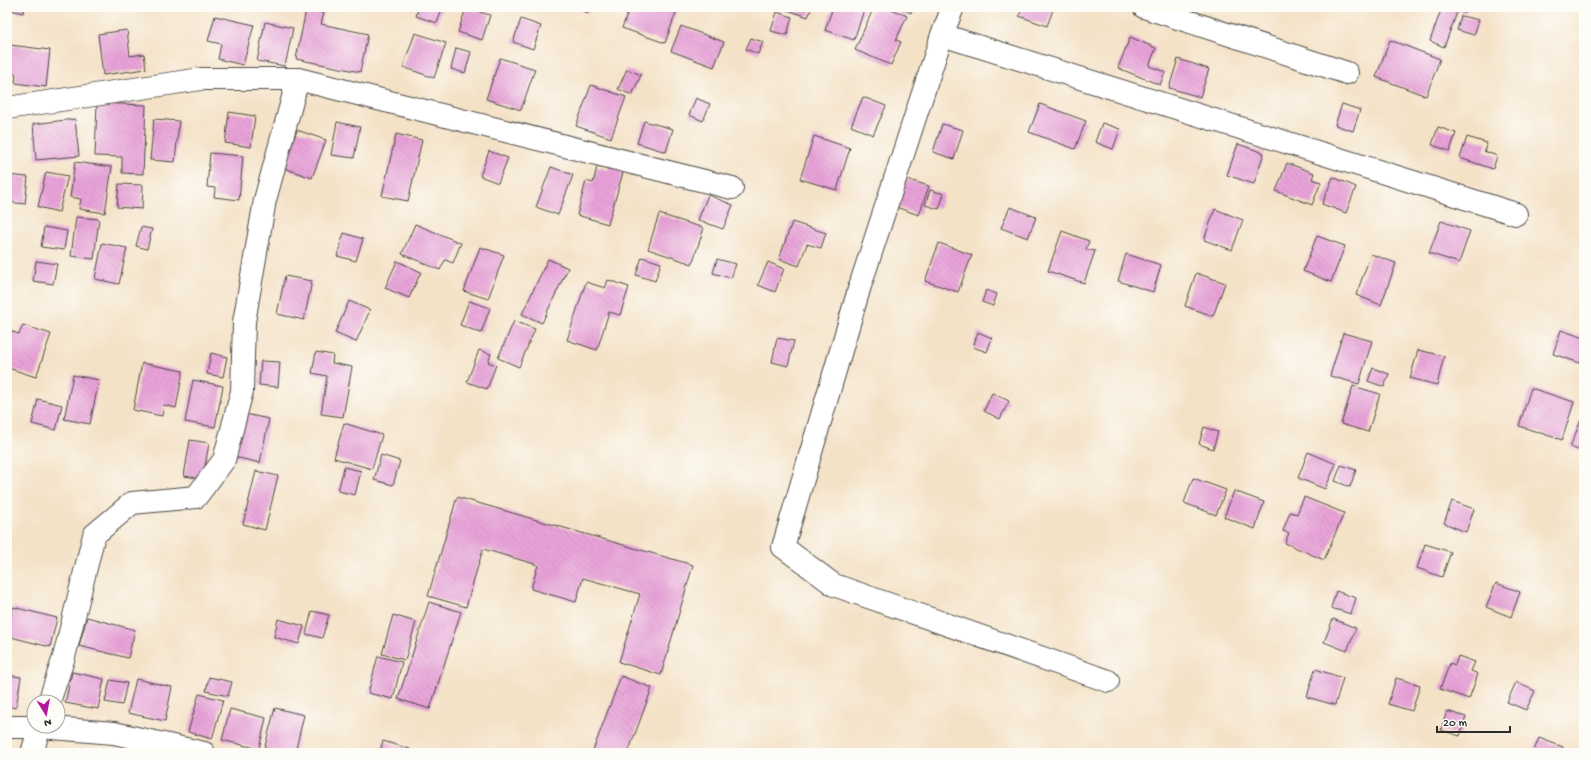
<svg xmlns="http://www.w3.org/2000/svg" width="1591" height="760" font-family="'Gochi Hand',sans-serif">
<defs>
<pattern id="building-back-hatch" width="6" height="6" patternUnits="userSpaceOnUse"><rect width="6" height="6" fill="#e8a3d8"/><path d="M-1 5l2 2M0 0l6 6M5-1l2 2" fill="none" stroke="#c78cba"/></pattern>
</defs>
<rect width="100%" height="100%" fill="#fdfcf7"/>
<filter id="ink" filterUnits="userSpaceOnUse"><feTurbulence type="fractalNoise" baseFrequency=".025" numOctaves="2"/><feDisplacementMap in="SourceGraphic" scale="8" xChannelSelector="R" yChannelSelector="G"/><feConvolveMatrix kernelMatrix="1 2 1 2 8 2 1 2 1" color-interpolation-filters="sRGB"/></filter>
<filter id="wash" filterUnits="userSpaceOnUse"><feTurbulence type="fractalNoise" baseFrequency=".012" numOctaves="4" result="noise"/><feDisplacementMap in="SourceGraphic" scale="16" xChannelSelector="R" yChannelSelector="G"/><feGaussianBlur stdDeviation="0.9" result="paint"/><feColorMatrix in="noise" values="0 0 0 0 0 0 0 0 0 0 0 0 0 0 0 0 0 1.4 0 .05"/><feComposite in="paint" operator="in"/></filter>
<g filter="url(#wash)">
<rect width="100%" height="100%" fill="#f4e2c7"/>
<g id="blocks">
<g fill="url(#building-back-hatch)">
<path d="M7 7H25L23 13 7 9Z"/>
<path d="M419 7H443L437 23 416 16Z"/>
<path d="M573 7H591L588 13Z"/>
<path d="M630 7H668L677 10 665 43 622 28Z"/>
<path d="M778 7H812L808 17Z"/>
<path d="M833 7H856L864 10 854 40 825 30Z"/>
<path d="M874 7H886L907 16 896 40 901 42 891 65 855 50Z"/>
<path d="M899 7H914L911 13Z"/>
<path d="M1023 7H1054L1047 26 1019 16Z"/>
<path d="M1442 7H1468L1465 13 1458 10 1444 47 1430 41Z"/>
<path d="M466 8 490 15 482 40 458 32Z"/>
<path d="M306 10 324 13 321 24 368 34 360 72 296 59Z"/>
<path d="M777 12 792 17 787 35 771 31Z"/>
<path d="M215 16 254 25 243 65 218 59 221 44 208 41Z"/>
<path d="M1461 16 1479 20 1474 35 1457 30Z"/>
<path d="M521 19 541 26 533 49 513 42Z"/>
<path d="M265 22 293 28 285 66 257 61Z"/>
<path d="M681 26 724 42 714 67 671 51Z"/>
<path d="M127 30 130 56 144 54 146 69 103 75 98 34Z"/>
<path d="M415 33 446 43 434 78 403 67Z"/>
<path d="M1130 37 1156 48 1149 66 1165 72 1160 85 1118 68Z"/>
<path d="M751 38 763 42 758 54 746 49Z"/>
<path d="M1390 40 1440 59 1426 96 1376 77Z"/>
<path d="M10 45 50 50 46 87 15 83 16 74 7 73Z"/>
<path d="M456 48 471 52 465 73 451 69Z"/>
<path d="M500 58 535 69 521 110 486 99Z"/>
<path d="M1178 59 1209 69 1200 97 1169 88Z"/>
<path d="M627 69 641 75 632 95 618 89Z"/>
<path d="M591 85 626 97 611 138 576 126Z"/>
<path d="M863 97 886 106 873 135 851 126Z"/>
<path d="M696 98 710 104 703 121 689 115Z"/>
<path d="M97 103 146 105 143 174 122 173V157L95 156Z"/>
<path d="M1040 104 1086 121 1075 149 1029 132Z"/>
<path d="M1342 104 1360 110 1353 131 1335 125Z"/>
<path d="M229 112 255 116 251 147 225 143Z"/>
<path d="M75 119 79 156 36 160 33 124Z"/>
<path d="M154 119 179 121 175 162 150 160Z"/>
<path d="M644 121 673 129 666 152 637 143Z"/>
<path d="M337 122 360 127 354 158 331 155Z"/>
<path d="M1102 123 1120 129 1113 149 1095 142Z"/>
<path d="M942 124 963 130 954 159 933 152Z"/>
<path d="M1438 127 1456 133 1450 151 1432 145Z"/>
<path d="M297 130 326 140 312 178 284 168Z"/>
<path d="M396 134 422 140 408 201 382 196Z"/>
<path d="M814 136 850 148 837 190 800 179Z"/>
<path d="M1467 137 1487 143 1484 151 1497 156 1493 169 1460 158Z"/>
<path d="M1238 144 1264 153 1254 184 1227 175Z"/>
<path d="M489 151 508 158 498 183 480 176Z"/>
<path d="M210 153 243 156 239 200 214 197 215 188 207 187Z"/>
<path d="M75 162 112 167 105 213 79 209 81 199 70 197Z"/>
<path d="M1287 163 1314 173 1312 179 1321 182 1312 205 1276 191Z"/>
<path d="M610 165 624 169 608 224 577 215 586 181 593 183 597 167 608 170Z"/>
<path d="M551 167 573 175 558 215 536 207Z"/>
<path d="M46 172 68 176 59 212 38 207Z"/>
<path d="M7 175 28 177 25 204 7 202Z"/>
<path d="M1333 177 1356 187 1346 213 1322 204Z"/>
<path d="M902 178 929 186 919 215 893 206Z"/>
<path d="M119 184 143 185 142 209 117 207Z"/>
<path d="M930 190 944 194 939 209 925 205Z"/>
<path d="M708 195 733 205 723 229 698 220Z"/>
<path d="M1010 207 1036 217 1028 238 1001 228Z"/>
<path d="M1215 209 1243 220 1232 250 1204 240Z"/>
<path d="M659 214 704 228 692 264 648 249Z"/>
<path d="M76 217 99 219 94 259 71 256Z"/>
<path d="M1441 221 1470 231 1459 263 1429 253Z"/>
<path d="M792 222 826 233 821 248 807 244 799 266 779 259Z"/>
<path d="M415 224 461 243 453 263 445 260 440 270 402 254Z"/>
<path d="M44 227 67 231 64 250 41 247Z"/>
<path d="M141 227 152 229 147 249 136 246Z"/>
<path d="M1062 231 1089 241 1086 249 1095 251 1084 283 1048 271Z"/>
<path d="M344 233 363 239 356 261 337 256Z"/>
<path d="M1317 236 1345 246 1331 282 1303 271Z"/>
<path d="M102 243 127 248 119 284 95 279Z"/>
<path d="M939 243 972 255 958 292 925 281Z"/>
<path d="M480 247 504 255 488 299 464 291Z"/>
<path d="M1126 254 1161 265 1153 292 1118 281Z"/>
<path d="M1371 254 1396 263 1381 305 1356 295Z"/>
<path d="M642 257 661 263 655 281 636 275Z"/>
<path d="M548 259 568 268 542 323 522 314Z"/>
<path d="M717 259 736 264 731 278 713 273Z"/>
<path d="M36 261 57 264 53 284 33 281Z"/>
<path d="M397 261 421 272 409 298 385 288Z"/>
<path d="M768 262 784 269 775 292 758 285Z"/>
<path d="M1196 273 1225 283 1213 316 1185 306Z"/>
<path d="M285 276 312 281 304 320 277 314Z"/>
<path d="M608 280 629 287 620 315 609 312 597 350 567 340 586 282 605 288Z"/>
<path d="M986 290 997 294 993 306 982 302Z"/>
<path d="M349 301 370 310 356 342 335 333Z"/>
<path d="M469 301 490 308 481 333 460 325Z"/>
<path d="M514 321 535 329 519 367 498 358Z"/>
<path d="M23 325 51 334 36 377 8 368 10 361 7 360V330L19 334Z"/>
<path d="M1561 330 1584 338V350L1580 363 1553 354Z"/>
<path d="M978 332 992 338 987 352 973 347Z"/>
<path d="M1343 333 1372 341 1359 384 1330 376Z"/>
<path d="M777 338 794 341 788 366 772 362Z"/>
<path d="M479 350 491 354 488 362 496 365 487 389 467 382Z"/>
<path d="M1418 350 1444 356 1437 385 1410 378Z"/>
<path d="M316 352 333 355 332 363 352 367 343 417 321 414 327 376 312 373Z"/>
<path d="M211 353 227 357 223 377 207 374Z"/>
<path d="M261 361 280 362 278 387 259 385Z"/>
<path d="M142 363 183 371 176 408 164 405 162 416 133 410Z"/>
<path d="M1373 368 1389 374 1384 387 1368 381Z"/>
<path d="M73 375 99 380 90 424 64 419Z"/>
<path d="M193 380 223 386 215 427 185 422Z"/>
<path d="M1353 386 1380 394 1368 432 1341 424Z"/>
<path d="M1531 388 1574 402 1562 440 1519 426Z"/>
<path d="M992 393 1009 401 1000 419 984 411Z"/>
<path d="M38 399 62 405 56 430 32 424Z"/>
<path d="M245 414 269 419 260 463 235 457Z"/>
<path d="M1581 420 1584 421V452L1570 447Z"/>
<path d="M344 423 382 435 372 469 334 458Z"/>
<path d="M1204 427 1218 432 1213 449 1199 444Z"/>
<path d="M190 440 209 443 203 479 184 476Z"/>
<path d="M1308 452 1336 464 1325 489 1298 478Z"/>
<path d="M381 455 400 461 393 485 374 480Z"/>
<path d="M1341 465 1356 470 1350 487 1335 481Z"/>
<path d="M344 467 361 471 355 495 338 491Z"/>
<path d="M256 471 278 476 265 530 243 524Z"/>
<path d="M1193 478 1226 490 1216 515 1184 503Z"/>
<path d="M1234 491 1264 502 1255 529 1224 517Z"/>
<path d="M457 497 693 565 661 675 619 662 640 594 583 578 576 602 531 589 538 565 483 549 466 607 428 596Z"/>
<path d="M1304 497 1344 513 1324 560 1285 543 1289 533 1283 531 1290 512 1297 514Z"/>
<path d="M1452 501 1474 509 1466 532 1444 523Z"/>
<path d="M1425 544 1451 552 1442 577 1417 568Z"/>
<path d="M1496 583 1520 592 1511 617 1486 607Z"/>
<path d="M1336 591 1356 598 1351 614 1331 608Z"/>
<path d="M429 602 461 612 430 709 398 699Z"/>
<path d="M13 607 57 618 50 647 7 636V631Z"/>
<path d="M312 611 329 615 322 638 306 634Z"/>
<path d="M393 615 416 622 405 660 382 654Z"/>
<path d="M87 617 135 630 128 658 79 646Z"/>
<path d="M278 619 304 626 299 644 274 637Z"/>
<path d="M1333 619 1356 628 1347 651 1324 642Z"/>
<path d="M378 656 402 662 393 699 368 693Z"/>
<path d="M1458 656 1475 662 1471 671 1478 674 1469 699 1440 689 1450 663 1455 665Z"/>
<path d="M1315 669 1343 678 1335 705 1307 697Z"/>
<path d="M72 672 104 679 98 709 65 703Z"/>
<path d="M7 675 21 677 16 708 7 706Z"/>
<path d="M621 676 652 688 628 753H592Z"/>
<path d="M209 677 232 682 228 696 206 691Z"/>
<path d="M1396 678 1420 685 1412 711 1388 704Z"/>
<path d="M136 679 172 687 165 721 128 713Z"/>
<path d="M110 680 127 683 122 705 105 702Z"/>
<path d="M1516 682 1535 691 1526 710 1507 702Z"/>
<path d="M199 694 223 700 212 739 188 732Z"/>
<path d="M275 708 304 715 295 753H276L264 750Z"/>
<path d="M230 709 266 718 259 749 222 740Z"/>
<path d="M1447 711 1466 717 1460 736 1441 730Z"/>
<path d="M1539 738 1563 747 1560 753H1533Z"/>
<path d="M383 741 410 749 409 753H380Z"/>
</g>
</g>
</g>
<g filter="url(#ink)">
<use href="#blocks" fill-opacity="0" stroke="#494642" stroke-width="1"/>
<g fill="none" stroke-linecap="round" stroke-linejoin="round">
<g stroke="#494642" stroke-width="24">
<g id="minor">
<path d="M953 7 942 35 860 286 783 547 834 585 1108 681"/>
<path d="M1144 7 1347 73"/>
<path d="M942 35 1516 214"/>
<path d="M7 108 201 79H298L732 188"/>
<path d="M49 702 64 657 94 535 132 503 196 497 224 460 242 391 244 322 265 200 298 79"/>
<path d="M7 727H40L114 733 204 753"/>
<path d="M32 753 40 726"/>
</g>
</g>
<use href="#minor" stroke="#fff" stroke-width="22"/>
</g>
</g>
<rect width="1591" height="760" fill="none" stroke="#fdfcf7" stroke-width="24"/>
<g transform="translate(46 714) rotate(169)"><circle r="19" fill="#fdfcf7" stroke="#a9a8a5"/>
<path d="M0-3L7 15L0 10L-7 15Z" fill="#b5179e"/>
<text y="-6" font-size="11" font-weight="bold" text-anchor="middle" fill="#2b2b2b">N</text>
</g>
<path d="M1437 726v6h73v-6" fill="none" stroke="#2b2b2b" stroke-width="2"/>
<text x="1443" y="726" font-size="12" fill="#2b2b2b" stroke="#fdfcf7" stroke-width="3" paint-order="stroke">20 m</text>
</svg>
